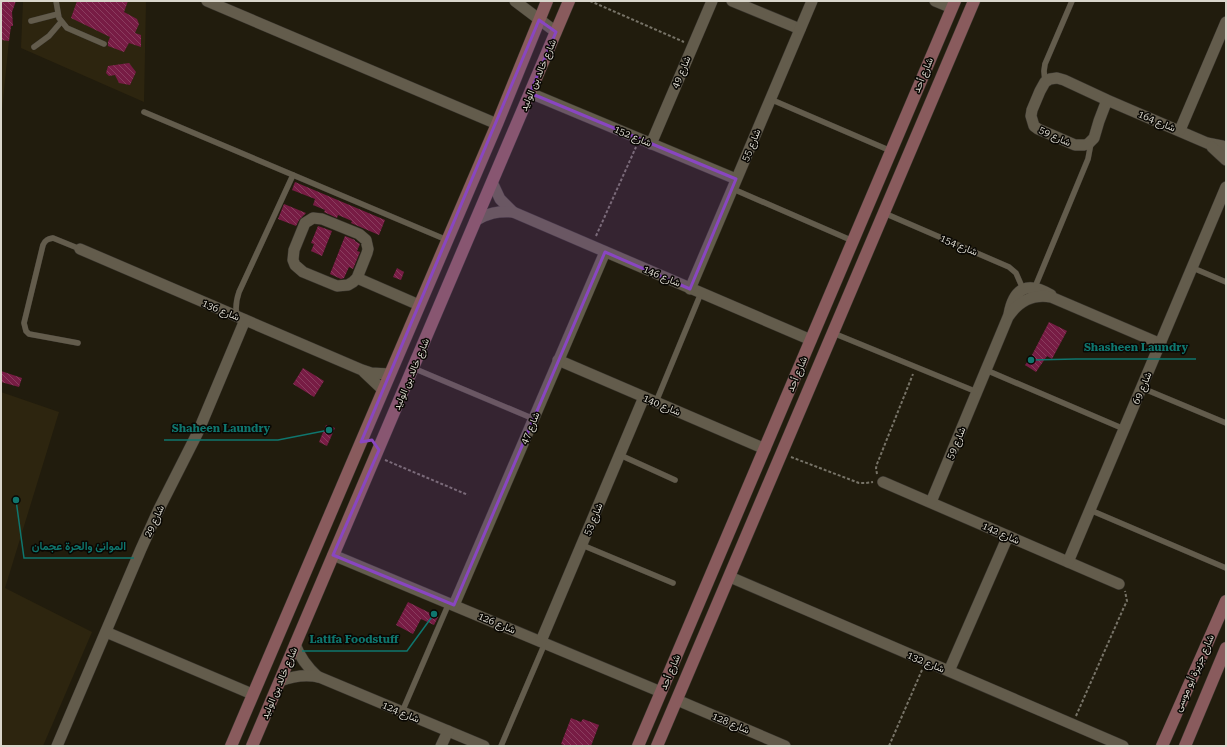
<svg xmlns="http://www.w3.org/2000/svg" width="1227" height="747" font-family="'Roboto Serif',Vazirmatn,serif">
<defs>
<pattern id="building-back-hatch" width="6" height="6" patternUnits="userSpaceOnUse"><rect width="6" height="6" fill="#771c44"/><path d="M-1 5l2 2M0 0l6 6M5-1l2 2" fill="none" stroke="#8a3c5e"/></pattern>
</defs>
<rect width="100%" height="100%" fill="#211c0d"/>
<g fill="#2d250f">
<path d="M1 1H13L1 120Z"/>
<path d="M23 1H146L144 102 21 48Z"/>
<path d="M1 392 59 412 5 588 92 632 43 746H1Z"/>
</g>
<g fill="url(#building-back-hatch)">
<path d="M1 1H16L12 12 13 26H11L9 41 1 40Z"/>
<path d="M77 1H128L124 12 137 19 139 24 135 33 141 35V47L129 43 124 52 108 46V42L110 37 71 18Z"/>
<path d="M129 63 136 72 130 85 119 83 115 75 109 76 106 73 108 66Z"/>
<path d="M295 182 385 220 379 235 351 223 352 221 338 215 337 218 324 212 325 210 313 205 315 199 292 190Z"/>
<path d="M284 204 306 213 299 220 296 226 278 219Z"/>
<path d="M318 226 332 231 322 256 311 251 314 244 311 243Z"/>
<path d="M345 236 355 240V241L360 244 357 251 360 252 353 269 349 267 344 278 341 279 330 274Z"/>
<path d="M397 268 404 272 401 280 393 277Z"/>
<path d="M1049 322 1067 331 1052 359 1047 356 1036 372 1025 365 1031 357Z"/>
<path d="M303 368 324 381 314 397 293 384Z"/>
<path d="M1 371 22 378 19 387 1 382Z"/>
<path d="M326 425 335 428 327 446 319 442Z"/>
<path d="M408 602 438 617 434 625 421 619 413 634 396 625Z"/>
<path d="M571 718 581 722 583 719 599 725 591 746H566L561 744Z"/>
</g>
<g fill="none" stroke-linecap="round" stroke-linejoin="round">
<g stroke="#38342d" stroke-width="6">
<g id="lane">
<path d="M56 1 59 18 67 28 104 44"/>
<path d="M31 21 58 14"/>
<path d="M34 47 49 36 61 22"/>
<path d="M1045 82 1044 71 1045 64 1072 1"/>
<path d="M770 99 891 151"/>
<path d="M144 112 447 240"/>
<path d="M733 189 853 241"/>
<path d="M884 213 1009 267 1016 273 1023 289"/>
<path d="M1193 268 1226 282"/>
<path d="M1035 287 1088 159 1091 143"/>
<path d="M237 316C235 308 236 301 239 292L293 175"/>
<path d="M833 333 977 392"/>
<path d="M78 343 29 334 26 331 24 323 43 245C45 240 48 239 53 238L80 249"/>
<path d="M413 368 534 419"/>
<path d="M986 370 1124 429"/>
<path d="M1142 388 1226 423"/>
<path d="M656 402 701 293"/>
<path d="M620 455 675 480"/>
<path d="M1090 510 1226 568"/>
<path d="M582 545 673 583"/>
<path d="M402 712 449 603"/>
<path d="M501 746 545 643"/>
</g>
</g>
<g stroke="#38342d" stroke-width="12">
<g id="street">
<path d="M207 1 497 124"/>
<path d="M515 1 556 32"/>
<path d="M732 1 800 29"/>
<path d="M935 1 952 8"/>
<path d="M530 93 736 179"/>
<path d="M1107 100 1099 121 1094 138 1088 144 1084 145H1075L1038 129 1034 126 1031 116 1032 110 1040 91 1045 82 1050 79 1057 78 1064 80 1107 100 1207 143 1222 146 1226 149"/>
<path d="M1180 130 1226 22"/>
<path d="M651 144 712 1"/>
<path d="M1212 147 1226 160"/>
<path d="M492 182 500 199 513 212"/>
<path d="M313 218 322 219 359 234 366 240 368 249 367 253 357 278 353 282 348 285 337 286 303 272 295 265 293 260 294 250 305 223Z"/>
<path d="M475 221C487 213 498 211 513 212L811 340"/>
<path d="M80 249 362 370 371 373 390 374"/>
<path d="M357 278 419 305"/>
<path d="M690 289 812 1"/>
<path d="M1009 314C1014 287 1028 281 1051 295"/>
<path d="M558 360 765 449"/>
<path d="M364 372 383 390"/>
<path d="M883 482 1119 584"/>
<path d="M931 502 1008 317C1019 301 1032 294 1051 297L1161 344"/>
<path d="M333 555 661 692"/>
<path d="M1068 562 1226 187"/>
<path d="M730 577 1123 746"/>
<path d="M454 605 605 252"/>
<path d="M106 632 252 694"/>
<path d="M541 641 644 397"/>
<path d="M295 644C300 658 307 667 318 677"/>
<path d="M949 671 1008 536"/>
<path d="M280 681C293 676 305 674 319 677L484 746"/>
<path d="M677 700 785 746"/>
<path d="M57 746 141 549 159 509 198 432 245 320"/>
<path d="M441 746 448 731"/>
</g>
</g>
<g stroke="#38342d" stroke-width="13">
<g id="secondary">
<path d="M231 746 497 124 547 1"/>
<path d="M252 746 569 1"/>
<path d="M638 746 955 1"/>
<path d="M657 746 974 1"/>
<path d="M1162 746 1226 601"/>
<path d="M1185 746 1226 648"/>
</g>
</g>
<g stroke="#777367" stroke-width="2" stroke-dasharray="3 2" stroke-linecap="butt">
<path d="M590 1 684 42"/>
<path d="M596 236 636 147"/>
<path d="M791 457 859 483H866L873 482"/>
<path d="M385 460 468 495"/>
<path d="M877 474 876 468 877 464 913 374"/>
<path d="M1076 716 1124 607 1127 601 1125 591"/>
<path d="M889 746 922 670"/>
</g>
<use href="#lane" stroke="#635c4c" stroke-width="5.5"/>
<use href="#street" stroke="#635c4c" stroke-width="11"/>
<use href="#secondary" stroke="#895b5d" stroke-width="12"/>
</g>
<path fill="#8946c1" fill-opacity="0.2" stroke="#8946c1" stroke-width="3" stroke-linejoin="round" d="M539 20 556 32 530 93 736 179 690 289 605 252 454 605 333 555 379 450 372 440 361 442Z"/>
<g text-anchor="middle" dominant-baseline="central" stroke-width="3" stroke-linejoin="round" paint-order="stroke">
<g font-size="10" fill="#d9d6cc" stroke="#090703">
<text transform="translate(681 72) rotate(-67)">شارع 49</text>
<text transform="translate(538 75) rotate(-67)">شارع خالد بن الوليد</text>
<text transform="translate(923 75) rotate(-67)">شارع أحد</text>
<text transform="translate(1157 121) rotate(23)">شارع 164</text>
<text transform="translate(633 136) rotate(23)">شارع 152</text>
<text transform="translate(1055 136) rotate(25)">شارع 59</text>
<text transform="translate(751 145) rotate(-67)">شارع 55</text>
<text transform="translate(959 245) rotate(23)">شارع 154</text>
<text transform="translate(662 276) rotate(23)">شارع 146</text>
<text transform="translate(221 310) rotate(23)">شارع 136</text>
<text transform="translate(411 374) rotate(-67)">شارع خالد بن الوليد</text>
<text transform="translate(797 374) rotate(-67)">شارع أحد</text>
<text transform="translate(1142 388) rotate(-67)">شارع 69</text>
<text transform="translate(662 405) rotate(23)">شارع 140</text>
<text transform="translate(530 428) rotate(-67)">شارع 47</text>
<text transform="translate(956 443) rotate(-67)">شارع 59</text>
<text transform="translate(593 519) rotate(-67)">شارع 53</text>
<text transform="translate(154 521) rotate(-65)">شارع 29</text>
<text transform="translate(1001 533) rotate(24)">شارع 142</text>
<text transform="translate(497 623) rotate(23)">شارع 126</text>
<text transform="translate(926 662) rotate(23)">شارع 132</text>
<text transform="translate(670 672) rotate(-67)">شارع أحد</text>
<text transform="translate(1194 673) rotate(-66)">شارع جزيرة أبو موسى</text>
<text transform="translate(279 683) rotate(-67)">شارع خالد بن الوليد</text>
<text transform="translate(401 712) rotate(23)">شارع 124</text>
<text transform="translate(731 723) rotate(23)">شارع 128</text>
</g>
</g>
<path fill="none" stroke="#0f766e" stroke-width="1.5" d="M1031 360L1076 359H1196M329 430L278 440H164M16 500L24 558H134M434 614L407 651H302"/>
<g fill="#0f766e" stroke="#090703" stroke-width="1.5">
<circle cx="1031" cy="360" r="4"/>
<circle cx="329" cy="430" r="4"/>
<circle cx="16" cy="500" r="4"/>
<circle cx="434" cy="614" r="4"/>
</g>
<g font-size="11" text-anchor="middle" font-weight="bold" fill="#0f766e" stroke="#090703" stroke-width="3" stroke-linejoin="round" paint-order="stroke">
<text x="1136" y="351">Shasheen Laundry</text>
<text x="221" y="432">Shaheen Laundry</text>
<text x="79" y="550">الموانئ والحرة عجمان</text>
<text x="354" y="643">Latifa Foodstuff</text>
</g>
<rect width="1227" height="747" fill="none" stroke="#d9d6cc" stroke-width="4"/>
</svg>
